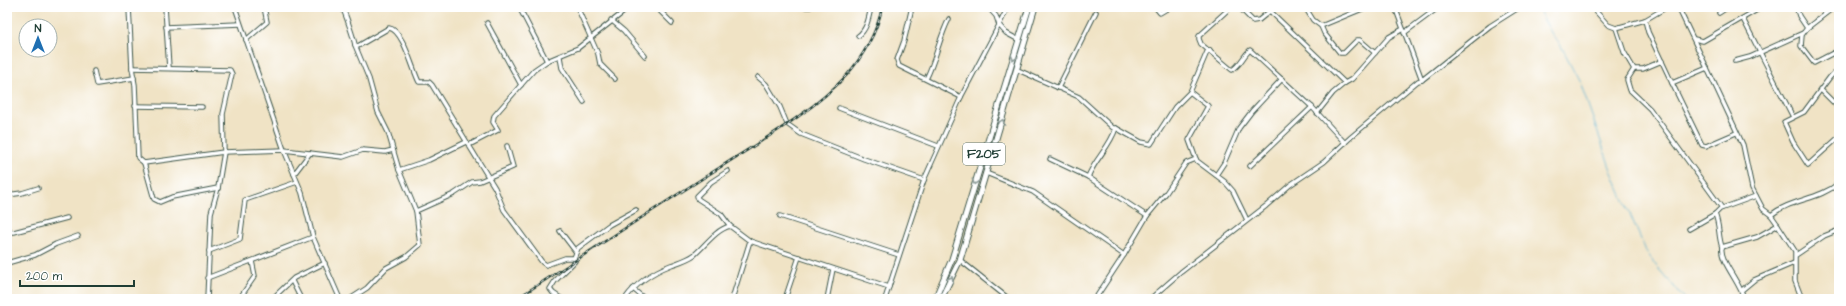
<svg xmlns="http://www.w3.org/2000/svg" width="1846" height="306" font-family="'Architects Daughter',sans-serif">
<rect width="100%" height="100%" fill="#fff"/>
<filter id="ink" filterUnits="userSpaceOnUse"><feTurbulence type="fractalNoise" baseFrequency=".025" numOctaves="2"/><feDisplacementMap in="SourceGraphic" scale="8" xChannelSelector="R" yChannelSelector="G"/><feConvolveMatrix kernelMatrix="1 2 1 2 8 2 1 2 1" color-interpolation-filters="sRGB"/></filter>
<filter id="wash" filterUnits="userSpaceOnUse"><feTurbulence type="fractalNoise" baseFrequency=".012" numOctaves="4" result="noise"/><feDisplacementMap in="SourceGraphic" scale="16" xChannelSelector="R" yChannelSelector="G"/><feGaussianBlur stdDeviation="0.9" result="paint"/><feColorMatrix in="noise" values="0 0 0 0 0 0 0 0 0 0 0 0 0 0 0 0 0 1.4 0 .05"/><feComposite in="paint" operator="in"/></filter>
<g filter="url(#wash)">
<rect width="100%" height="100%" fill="#f0e3c5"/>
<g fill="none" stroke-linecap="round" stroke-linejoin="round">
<path stroke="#49a9c8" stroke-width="1" d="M1537 7 1554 38 1560 44 1580 82 1611 170 1646 251 1657 267 1685 299"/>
</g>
</g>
<g filter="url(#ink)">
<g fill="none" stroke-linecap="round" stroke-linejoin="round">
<g stroke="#3e564a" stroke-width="5.5">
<g id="street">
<path d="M129 7 132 68 135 85 138 158 144 163 224 152 284 150 343 157 363 150 385 152 393 150"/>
<path d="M165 7 169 68"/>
<path d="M235 7 284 150 302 193 313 237 340 299"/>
<path d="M342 7C345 12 354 39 355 45L358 46 389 28C403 29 413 71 419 82H429L432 85 495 188 504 210 542 262 546 265 565 258H574"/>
<path d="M519 7 547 61"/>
<path d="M577 7 598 54 600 64 615 79"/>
<path d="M656 7 672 23"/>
<path d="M806 7H810"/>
<path d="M912 7 904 41 897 60 899 66 961 97 999 25 1006 33 1019 40"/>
<path d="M988 7 996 16 999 25 1008 7"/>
<path d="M1155 7 1160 13 1170 7"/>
<path d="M1231 7 1199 36V39L1201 44 1232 70C1240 66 1243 56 1250 50L1312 107 1345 143"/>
<path d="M1239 7 1253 21 1259 20 1270 11V7"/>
<path d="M1305 7 1313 20 1321 26 1324 33 1340 53H1344L1357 40H1360L1375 53"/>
<path d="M1592 7 1608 25 1616 28 1645 20 1667 7"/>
<path d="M1796 7 1799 16 1807 28 1802 35 1801 46 1814 63 1839 50"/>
<path d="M1270 11 1345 83 1352 79 1389 37 1403 29"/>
<path d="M1719 13 1728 7"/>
<path d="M1743 19 1793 117"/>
<path d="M611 20 624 31 645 56"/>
<path d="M1645 20 1648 32 1672 83 1707 68 1678 7"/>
<path d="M487 23 521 85"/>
<path d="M1321 26 1367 7"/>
<path d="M166 27 240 24"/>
<path d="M1616 28 1624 52 1634 69H1643L1662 61"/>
<path d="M1807 28 1834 7"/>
<path d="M1404 33 1439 7"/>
<path d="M858 36C867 30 869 17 871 7"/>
<path d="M1694 39 1703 41 1762 7"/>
<path d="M246 40 267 22 264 7"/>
<path d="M355 45 369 79 378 112 388 132 399 170 416 211"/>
<path d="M560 57 562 68 584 102"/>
<path d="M1735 61 1750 57 1803 33"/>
<path d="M132 68 230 70 232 74 223 114 224 152 218 188 211 213 207 299"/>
<path d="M1707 68 1743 145 1752 188 1763 209 1771 215C1791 199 1819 200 1839 183"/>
<path d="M1839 68 1830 77 1804 112 1784 122 1793 142 1808 165 1839 137"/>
<path d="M1634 69 1627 80 1630 90 1650 109 1722 208"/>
<path d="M1018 70 1079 97 1113 128H1116C1110 147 1095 159 1088 177"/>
<path d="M94 71 97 84 134 78"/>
<path d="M758 77 766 84 780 107 787 124 801 134 864 159 924 180"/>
<path d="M926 79C936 60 939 38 949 19"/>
<path d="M1422 80 1490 26 1520 7"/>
<path d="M1672 83 1702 145 1706 146 1736 133"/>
<path d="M1058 88 1096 12"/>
<path d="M1820 89 1839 108"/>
<path d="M1190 92 1208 106 1189 140 1196 159"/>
<path d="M135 106 202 107"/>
<path d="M839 108 938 146"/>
<path d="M1317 113 1333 93 1345 83"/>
<path d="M1116 128 1141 142 1151 144 1175 107 1190 92 1207 52 1210 50"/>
<path d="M469 145 498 130 493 122 494 116 534 70 547 61 578 48 630 7"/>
<path d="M1050 159 1088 177 1147 216 1124 255"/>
<path d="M144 163 154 199 160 202 172 197 218 188"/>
<path d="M1250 166 1312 107"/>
<path d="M399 170 429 160 466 142"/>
<path d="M728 171 711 182 697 196 698 199 721 214 730 226"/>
<path d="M986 173 1033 192 1124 255 1095 299"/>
<path d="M294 174 310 153"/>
<path d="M1216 175 1224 163 1239 128 1252 111 1282 79"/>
<path d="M7 195 22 193 38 188"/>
<path d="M780 216 899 255"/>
<path d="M1147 216 1166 193 1186 163 1196 159 1197 161 1225 182 1233 191 1247 220"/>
<path d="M1778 225 1795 251V281L1802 299"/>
<path d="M1689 229 1715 214"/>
<path d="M560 231 576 252"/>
<path d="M7 232H14L67 218"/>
<path d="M1722 247C1718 236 1720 226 1715 214L1720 209 1756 196"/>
<path d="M209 251 240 239 245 200 297 182"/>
<path d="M1796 255 1824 236 1839 230"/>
<path d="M960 260 1009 299"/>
<path d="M7 263 35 255 56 244 78 236"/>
<path d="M207 278 313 237"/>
<path d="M292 281 301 299"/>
<path d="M633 289 645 299"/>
<path d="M1742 290 1754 280 1794 263"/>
<path d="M239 299 255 276 252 261"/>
<path d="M272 299 294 278 325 263"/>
<path d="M350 299 367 288 386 268 406 257 420 245 416 211 454 194 472 182 480 181 513 167 507 146"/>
<path d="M562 299 553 293 550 289 555 281 575 261 574 258 578 248 609 225 636 210"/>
<path d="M625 299C636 283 653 272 671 265 679 262 687 260 694 255 705 246 715 230 730 226L750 241 889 287"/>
<path d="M732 299 750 241"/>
<path d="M785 299 799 257"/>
<path d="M827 299 833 269"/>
<path d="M885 299 924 180 961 97"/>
<path d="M1150 299 1181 272 1266 206 1290 185 1324 162 1351 137 1418 81 1422 80 1395 7"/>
<path d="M1744 299C1741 283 1719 261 1722 247L1757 237 1778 225 1771 215"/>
</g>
</g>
<g stroke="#3e564a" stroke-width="7">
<g id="primary">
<path d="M935 299 952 259 1029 7"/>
<path d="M941 299 960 260 1035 7"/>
</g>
</g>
<use href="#street" stroke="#fff" stroke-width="3.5"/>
<use href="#primary" stroke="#fff" stroke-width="5"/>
<g stroke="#1f3d34" stroke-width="2.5">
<path id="rail" d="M516 299C584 255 651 211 719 168 762 140 810 114 846 76 862 58 878 31 882 7"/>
</g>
<use href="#rail" stroke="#fff" stroke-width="1" stroke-dasharray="3" stroke-linecap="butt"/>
</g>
<defs><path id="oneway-chevron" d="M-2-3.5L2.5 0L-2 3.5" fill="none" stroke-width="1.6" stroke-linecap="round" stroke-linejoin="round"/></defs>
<g stroke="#8f9e9a">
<use href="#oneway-chevron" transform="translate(1014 58) rotate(105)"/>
<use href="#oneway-chevron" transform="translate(1002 122) rotate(-73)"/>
<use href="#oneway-chevron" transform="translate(975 182) rotate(107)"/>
<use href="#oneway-chevron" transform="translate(951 279) rotate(-64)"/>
</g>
</g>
<g text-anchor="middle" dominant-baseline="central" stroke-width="3.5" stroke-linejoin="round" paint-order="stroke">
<rect fill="#fff" stroke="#627771" stroke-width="1" x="963" y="143" width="42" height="22" rx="3"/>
<g font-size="13" font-weight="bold" fill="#1f3d34">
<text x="984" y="154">F205</text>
</g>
</g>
<rect width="1846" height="306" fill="none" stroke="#fff" stroke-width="24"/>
<g transform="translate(38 38)"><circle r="19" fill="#ffffff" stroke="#a5b1ae"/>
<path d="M0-3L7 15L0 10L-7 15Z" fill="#1f6fb2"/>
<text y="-6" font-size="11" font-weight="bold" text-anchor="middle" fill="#1f3d34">N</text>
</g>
<path d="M20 280v6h114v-6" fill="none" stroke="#1f3d34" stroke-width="2"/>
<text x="26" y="280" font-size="12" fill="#1f3d34" stroke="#ffffff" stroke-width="3" paint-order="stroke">200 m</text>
</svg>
